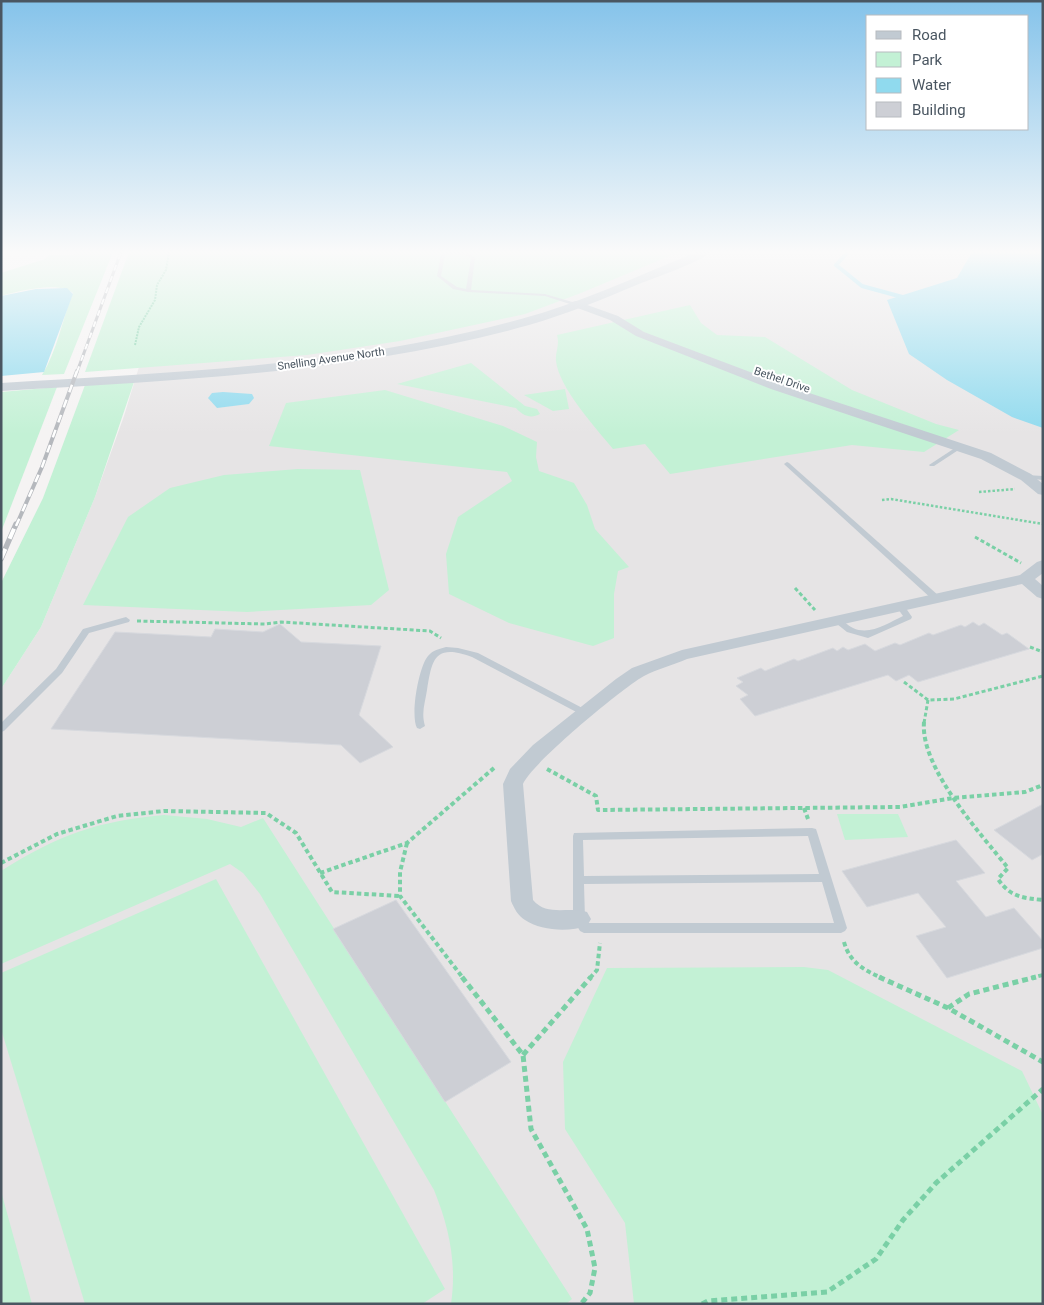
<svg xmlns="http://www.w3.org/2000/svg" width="1044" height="1305" font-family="Roboto,sans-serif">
<rect width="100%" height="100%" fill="#f5f3f3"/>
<path fill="#e6e4e5" d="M434 252H1043V1304H1V689L41 627 95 497 124 416 164 285Z"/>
<g fill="#c3f1d5">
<path d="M74 252H113L64 374 42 375C57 351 62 320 73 293 58 281 19 291 1 296V273L45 259 49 255H73Z"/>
<path d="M129 252H679L581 293 525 314 400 341 307 355 85 372Z"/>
<path d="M690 305 701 323 717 335 765 337 852 390 936 424 959 430 924 452 852 445 670 474 645 444 613 449C596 428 559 388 556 361 555 352 560 346 557 335Z"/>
<path d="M471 363 525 406 537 409 540 414C531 419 523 416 516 408L397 384Z"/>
<path d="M134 382 95 497 41 627 1 689V583L43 498 85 385Z"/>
<path d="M57 387 1 532V392Z"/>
<path d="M565 389 569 409 553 411 524 395Z"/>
<path d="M385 390 503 426 537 442 536 457 539 471 574 483 587 505 595 529 629 567 618 571 614 594V638L593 646 509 623 449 594 446 554 458 517 512 481 507 472 269 446 286 403Z"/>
<path d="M298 469 360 470 389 590 371 605 247 612 83 605 128 517 170 488 224 475Z"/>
<path d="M837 814H898L908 837 845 840Z"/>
<path d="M164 815 207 819 241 827 263 818 572 1299 566 1304H451C457 1263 449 1227 434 1190L260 894 243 873 230 864 1 964V871C58 835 97 821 164 815Z"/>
<path d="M216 879 445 1289 422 1304H85L1 1029V973Z"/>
<path d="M804 967 828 970 1022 1071 1043 1115V1304H634L625 1223 565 1129 563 1062 607 968Z"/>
<path d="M1 1191 32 1304H1Z"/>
</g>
<g fill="#90daee">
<path d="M972 252H1043V428L1012 417 947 380 909 354 887 300 957 278Z"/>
<path d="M67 288 73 294 44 372 1 376V296L36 289Z"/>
<path d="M223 392 252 394 254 398 249 404 217 408 208 398 212 393Z"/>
</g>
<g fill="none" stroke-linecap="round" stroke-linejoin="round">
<path stroke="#90daee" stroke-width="4" d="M848 252 836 265 862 286 906 298"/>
</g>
<g fill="#cdcfd5" stroke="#d7d9de">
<path d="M973 622 979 626 984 623 1002 635 1007 633 1029 649 918 682 909 675 896 681 888 675 755 716 740 699 748 695 736 686 743 682 737 678 761 668 765 671 794 659 798 661 833 648 837 651 843 647 848 650 865 644 875 651 895 643 900 645 929 633 933 635 961 625 965 627Z"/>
<path d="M280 624 301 642 381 646 359 715 393 747 360 763 341 745 51 729 115 632 211 637 215 629 263 632Z"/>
<path d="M1043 804V854L1032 860 994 830Z"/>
<path d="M956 840 985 873 956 881 986 917 1014 908 1043 941V948L947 978 916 936 946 927 918 893 867 907 842 871Z"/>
<path d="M396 900 511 1062 445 1102 333 929Z"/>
</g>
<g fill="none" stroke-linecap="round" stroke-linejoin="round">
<path stroke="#7ad0a6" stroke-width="2" stroke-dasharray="2 1" stroke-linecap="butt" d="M135 345 139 327 155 300 157 285 166 270 169 252"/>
<g stroke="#7ad0a6" stroke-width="2.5" stroke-dasharray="2.5 2" stroke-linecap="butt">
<path d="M979 492 1015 489"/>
<path d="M882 500 891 499 1043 524"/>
</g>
<g stroke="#7ad0a6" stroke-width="3" stroke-dasharray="4 2.5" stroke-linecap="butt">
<path d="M975 537 1021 563"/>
<path d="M795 588 815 610"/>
<path d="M137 621 265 624 281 622 430 631 441 638"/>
<path d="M1030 647 1043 652"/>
<path d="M904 682 928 700 954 699 1043 676"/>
<path d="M924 723 928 700"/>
</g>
<g stroke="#7ad0a6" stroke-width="4" stroke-dasharray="4.5 3" stroke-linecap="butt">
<path d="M924 722C920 768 981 834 1008 868L998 879C1010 897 1023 898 1043 900"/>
<path d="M547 769 596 796 598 810 900 807 953 798 1025 792 1043 785"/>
<path d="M804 808 808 819"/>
<path d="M407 843 400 872V896L463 978"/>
<path d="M1 863 57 834 117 816 164 811 266 813 296 833 332 892 400 896"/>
<path d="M320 873 407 843 494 768"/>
<path d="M844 942C850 963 864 970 882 978"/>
<path d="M590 978 597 970 600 943"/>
<path d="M1031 978 1043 975"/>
</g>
<g stroke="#7ad0a6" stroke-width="5" stroke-dasharray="6 4" stroke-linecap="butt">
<path d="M462 977 523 1055 531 1129 587 1229 595 1268 590 1293 581 1304"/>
<path d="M879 977 948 1008 1043 1062"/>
<path d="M948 1008 969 994 1036 977"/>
<path d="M523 1055 591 977"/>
<path d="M702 1304 708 1301 827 1292 876 1259 903 1220 936 1183 1043 1089"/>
</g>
<g fill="#c1cad2" fill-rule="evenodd">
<path d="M447 252C458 252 467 250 475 258L471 290 545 294 579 304 576 306 545 296 468 292 453 289 437 276 441 254ZM455 254 465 255 471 258 466 289 457 287 441 276 445 255Z"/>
<path d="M961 444 963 445V447L934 466H930L929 465Z"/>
<path d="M787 462 789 463 939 596 940 598 939 600H933L785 465 784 464Z"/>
<path d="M1026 475 1043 476V480L1024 478 1023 477Z"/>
<path d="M897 604H903L912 617 911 619 868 638 847 632 832 620 836 617C843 620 847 625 853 628 870 636 888 623 903 616L896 606Z"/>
<path d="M126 617 130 620 129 622 89 633 62 673 4 731 1 732V723L56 669 83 629Z"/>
<path d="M446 647 458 648 478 653 588 711 590 713 585 716 582 715 472 657C434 643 432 660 427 690 425 703 421 713 425 726L420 729 417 728C410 715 419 666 428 656 433 650 439 649 446 647Z"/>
<path d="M812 828 816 829 817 832 847 928 845 931 841 933H584L580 931 573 919V836L574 833ZM808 836 819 874 584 876 583 840ZM822 882 834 923H587L585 919 584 884Z"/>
</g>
<g fill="#c1cad2" fill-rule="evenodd">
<path d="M576 301 618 316 644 332 779 383 991 453 1031 474 1043 484V495L1038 494 1021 480 981 459 771 389 636 336 610 320 572 306V302Z"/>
<path d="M1043 560V573L1035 579 1043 586V599L1037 597 1022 584 687 659C673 665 657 669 644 676 622 688 531 764 523 784L533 900C547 917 569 906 587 912L591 919 587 926C569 932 541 931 525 920 518 916 514 908 511 901L503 784 510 769 533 745 616 679 632 668 682 650 1020 575 1037 562Z"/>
</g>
<path fill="#c1cad2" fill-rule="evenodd" d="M697 252H711C703 261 654 278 639 284 603 299 567 314 529 325 357 373 179 380 1 391V383C175 372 352 366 521 319 581 303 639 275 697 252Z"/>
<g stroke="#b5b8bd" stroke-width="3">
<path id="rail-far2" d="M77 372 121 252"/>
</g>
<g stroke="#b5b8bd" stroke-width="4">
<path id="rail-far1" d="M16 526 42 467 77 371"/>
</g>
<g stroke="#b5b8bd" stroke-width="5.5">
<path id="rail" d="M1 559 16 524"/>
</g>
<use href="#rail-far2" stroke="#fff" stroke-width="2" stroke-dasharray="6" stroke-linecap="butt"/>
<use href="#rail-far1" stroke="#fff" stroke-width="2.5" stroke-dasharray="8" stroke-linecap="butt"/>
<use href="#rail" stroke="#fff" stroke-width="4" stroke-dasharray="11" stroke-linecap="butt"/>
</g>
<linearGradient id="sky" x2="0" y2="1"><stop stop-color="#85c3ea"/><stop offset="0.58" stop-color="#fafafa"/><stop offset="1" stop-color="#fafafa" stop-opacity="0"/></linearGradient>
<rect width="1044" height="435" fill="url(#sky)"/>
<g text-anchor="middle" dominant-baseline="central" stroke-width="4" stroke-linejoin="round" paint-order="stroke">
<g font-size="11" fill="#4a5661" stroke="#fff">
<text transform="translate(331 359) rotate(-8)">Snelling Avenue North</text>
<text transform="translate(782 380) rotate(19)">Bethel Drive</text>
</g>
</g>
<rect width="1044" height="1305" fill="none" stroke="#4a5661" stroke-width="5"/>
<rect x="866" y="15" width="162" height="115" fill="#ffffff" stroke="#b7bbc0"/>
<rect x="876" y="31" width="25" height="8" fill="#c1cad2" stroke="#b7bbc0"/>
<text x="912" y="40" font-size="15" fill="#4a5661">Road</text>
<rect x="876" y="52" width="25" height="15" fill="#c3f1d5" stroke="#b7bbc0"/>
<text x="912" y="65" font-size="15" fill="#4a5661">Park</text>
<rect x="876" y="78" width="25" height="15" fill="#90daee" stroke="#b7bbc0"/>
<text x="912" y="90" font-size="15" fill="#4a5661">Water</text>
<rect x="876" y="102" width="25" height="15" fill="#cdcfd5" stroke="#b7bbc0"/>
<text x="912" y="115" font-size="15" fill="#4a5661">Building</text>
</svg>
